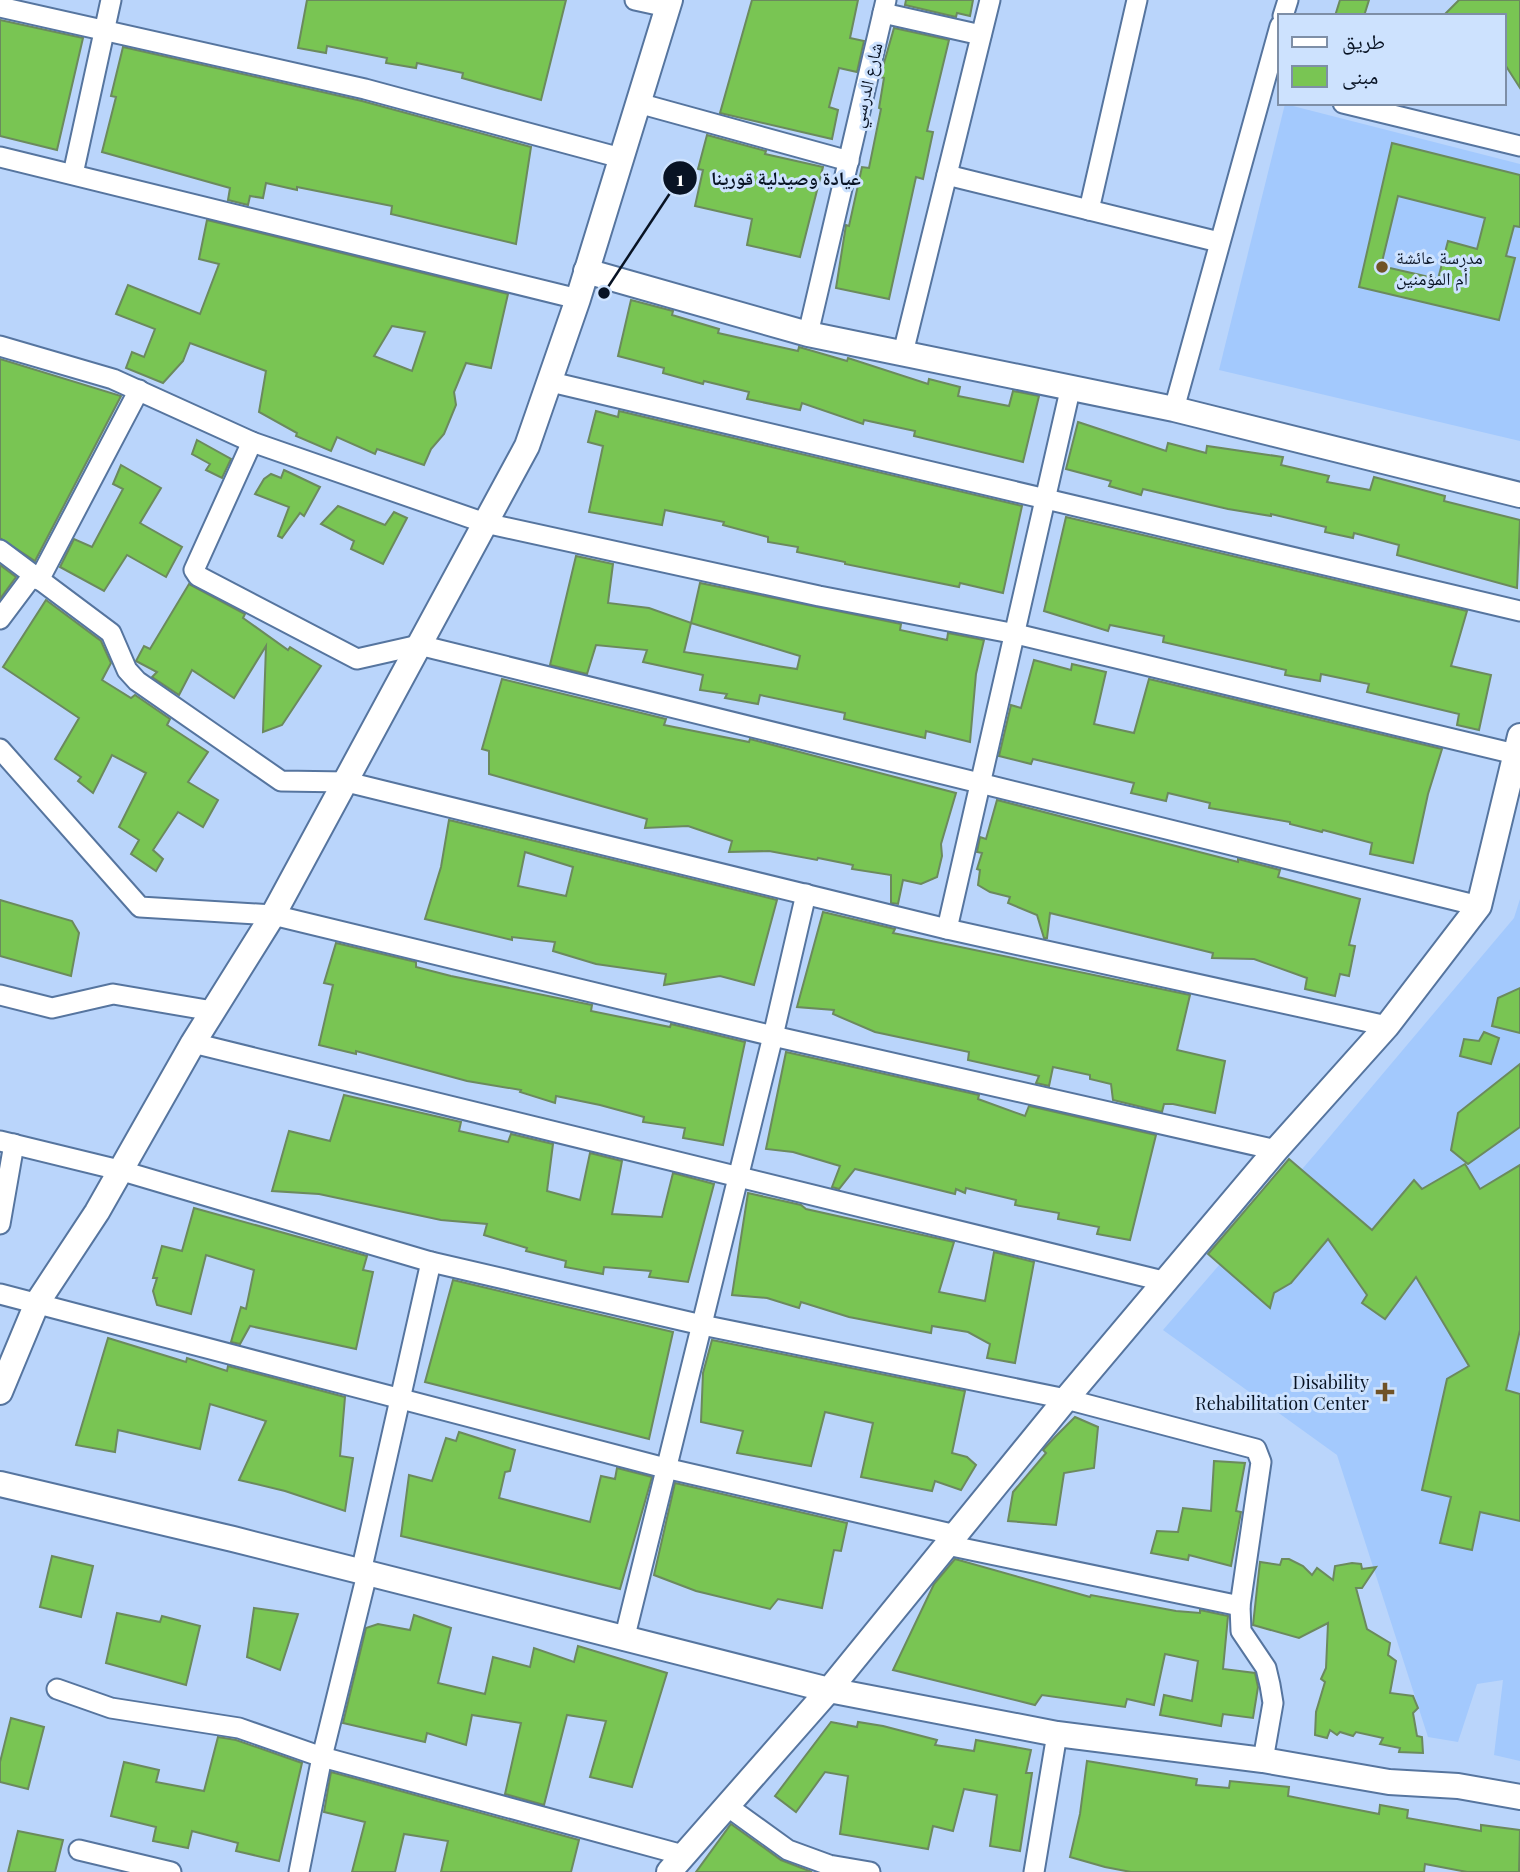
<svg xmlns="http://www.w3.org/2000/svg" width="1520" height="1872" font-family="'Playfair Display','Noto Naskh Arabic',serif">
<rect width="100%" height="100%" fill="#bad5fb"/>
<g fill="#a3c9fd">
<path d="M1285 104 1520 164V441L1219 370Z"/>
<path d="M1520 899V1761L1494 1755 1503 1680 1477 1684 1458 1742 1428 1737 1337 1455 1163 1330 1316 1153 1514 918Z"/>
</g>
<g fill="#79c553" stroke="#6b8a5d" stroke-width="2" fill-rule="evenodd">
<path d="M307 0H566L541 100 462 78 463 73 417 63 416 68 386 63 387 58 327 46 326 53 298 48Z"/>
<path d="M752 0H858L850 38 864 41 857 72 839 68 829 107 838 110 832 139 720 113Z"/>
<path d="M906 0H973L970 16 957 13 956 17 905 5Z"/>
<path d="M1340 0H1369L1364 16H1335Z"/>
<path d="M1459 0H1520V88L1504 63V16H1443Z"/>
<path d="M0 20 83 38 57 150 0 136Z"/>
<path d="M894 28 949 40 927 131 933 132 923 179 916 177 889 299 836 288 846 225 849 226 862 167 869 168 881 109 879 108 884 78 880 77Z"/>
<path d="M123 47 362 101 531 147 516 244 391 214 392 206 297 187V190L266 183 263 198 250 196 248 205 228 200 230 188 102 152 116 97 111 96Z"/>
<path d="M707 135 766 151 765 154 823 167 800 257 747 245 752 219 695 206 703 170 698 169Z"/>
<path d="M1392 143 1520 175V227L1514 226 1506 256 1515 258 1499 320 1359 287ZM1398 196 1485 218 1477 249 1448 241 1438 279 1381 266Z"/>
<path d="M207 220 508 294 491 368 466 363 454 392 456 405 444 434 431 449 424 465 377 449 375 454 337 437 331 451 296 436 297 433 259 412 266 371 190 343 183 361 163 383 126 368 132 352 144 357 155 329 116 314 128 285 200 314 219 264 199 259ZM392 326 425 332 412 371 374 356Z"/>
<path d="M631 300 673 311 672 315 719 329 718 333 798 351 799 347 847 361 848 358 928 384 929 379 960 387 958 396 1009 406 1013 391 1039 396 1023 462 914 436 915 431 864 420 863 424 802 403 800 410 747 399 749 392 704 381 703 384 663 373 664 368 618 356Z"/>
<path d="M0 359 121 396 35 561 0 538Z"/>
<path d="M596 411 618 417 619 411 1022 506 1003 593 960 583 959 587 845 564V562L797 552 798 547 768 542V537L723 525 724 522 665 510 662 525 589 512 603 446 588 442Z"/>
<path d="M1078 422 1166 451 1168 443 1206 453 1207 446 1283 457 1281 465 1329 476 1327 482 1370 490 1374 477 1445 496 1444 501 1520 520 1517 588 1397 555 1399 545 1354 533 1353 538 1325 532 1326 527 1271 514V516L1228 509 1143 489 1141 495 1109 486 1111 481 1066 469Z"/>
<path d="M197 440 231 459 222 478 206 470 210 464 192 454Z"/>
<path d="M121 465 161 488 140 523 182 547 166 577 127 555 104 591 60 567 74 539 92 547 123 489 113 484Z"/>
<path d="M284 470 320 487 304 516 300 513 282 538 278 536 289 507 255 494 264 479 271 474 281 478Z"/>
<path d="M338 506 385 525 394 512 407 518 383 564 351 549 354 541 321 524Z"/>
<path d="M1066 517 1467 611 1451 666 1491 675 1479 730 1457 725 1459 714 1367 692 1369 684 1321 674 1320 681 1285 675 1286 670 1163 642 1164 636 1110 625 1108 631 1044 611Z"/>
<path d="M576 556 613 564 608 603 649 608 691 623 700 583 901 624 900 630 947 640 948 633 984 640 976 674 970 742 926 731 925 738 844 719 845 713 760 695 758 704 725 698 727 694 700 690 703 675 643 662 647 650 596 645 587 674 550 665ZM691 623 800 656 797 669 684 652Z"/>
<path d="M0 565 16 577 0 599Z"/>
<path d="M189 584 245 614 243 618 288 650 290 647 321 666 282 725 263 732 266 646 234 698 192 670 179 695 152 677 157 672 136 661 144 646 150 649Z"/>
<path d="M46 600 101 641 111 663 102 680 131 698 135 695 170 719 167 725 208 752 188 782 218 800 203 827 178 812 153 850 163 859 156 871 131 854 139 840 119 827 146 773 112 755 93 793 78 781 81 777 55 759 79 718 3 667Z"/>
<path d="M1034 660 1071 670 1072 664 1106 672 1094 724 1134 733 1149 679 1442 749 1428 794 1413 863 1370 854 1372 843 1323 830 1322 832 1290 824V822L1209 808 1210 803 1168 793 1166 801 1131 793 1134 783 1033 759 1031 764 999 756 1011 705 1021 708Z"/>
<path d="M502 679 666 719 664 725 749 742 750 739 956 793 941 844 942 856 937 877 921 884 903 880 898 904 891 903V875L852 869 853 865 818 858 817 860 769 851 729 852 732 841 688 826 645 828 647 819 489 774V751L482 749Z"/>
<path d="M997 800 1238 862V859L1280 870 1278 877 1360 899 1349 945 1355 946 1349 976 1340 974 1335 996 1305 989 1307 978 1254 959 1212 958 1213 953 1050 913 1047 938H1044L1037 915 1008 903 1010 897 990 892 978 885 980 870 977 869 982 853 977 852 980 837 986 839Z"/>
<path d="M449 820 777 900 754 985 720 976 664 985 666 974 596 964 553 951 555 942 512 937V940L425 919 441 867ZM525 852 573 867 566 896 518 886Z"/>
<path d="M0 900 72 921 79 933 71 976 0 956Z"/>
<path d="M823 912 895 929 893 933 1190 995 1177 1050 1225 1061 1215 1113 1173 1104H1164L1162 1112 1113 1100 1111 1084 1090 1079V1075L1053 1067 1049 1086 1036 1083 1039 1076 968 1060 969 1052 875 1032 833 1014 834 1010 797 1007Z"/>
<path d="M336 943 416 962V967L451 976 592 1005 591 1011 670 1027 671 1024 745 1042 723 1145 683 1138 685 1128 643 1122 644 1117 600 1105 556 1096 555 1103 520 1092 521 1090 467 1081 356 1051V1054L319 1045 333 985 324 983Z"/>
<path d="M1520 988V1033L1492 1026 1498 998Z"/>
<path d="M1484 1032 1499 1038 1491 1064 1460 1056 1464 1039 1479 1041Z"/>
<path d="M786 1052 979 1095 978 1099 1025 1116 1029 1106 1156 1135 1130 1240 1097 1234 1099 1227 1058 1219 1059 1213 1015 1205 1016 1200 966 1188 965 1193 956 1189 955 1194 855 1169 839 1189 832 1187 840 1166 793 1152 766 1149Z"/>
<path d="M1520 1064V1127L1468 1164 1451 1150 1458 1113Z"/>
<path d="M344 1095 461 1122 459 1131 508 1142 511 1134 553 1144 547 1191 580 1200 590 1153 622 1161 612 1214 662 1217 673 1173 714 1184 688 1282 649 1277 651 1271 604 1267 603 1274 565 1267 566 1261 526 1251 527 1248 484 1235 487 1224 441 1220 319 1194 272 1191 289 1131 330 1141Z"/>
<path d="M1289 1159 1372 1230 1414 1180 1422 1189 1465 1164 1480 1189 1520 1165V1330L1506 1390 1520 1394V1521L1480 1512 1472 1550 1440 1543 1451 1497 1422 1490 1447 1379 1469 1366 1416 1277 1385 1319 1362 1303 1367 1295 1328 1239 1291 1283 1274 1293 1270 1308 1208 1254Z"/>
<path d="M748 1193 801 1205 806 1209 954 1242 939 1292 985 1301 994 1252 1034 1262 1015 1363 987 1358 990 1344 968 1332 932 1326 931 1333 849 1317 801 1302 799 1308 767 1298 732 1295Z"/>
<path d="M194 1208 367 1256 363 1270 373 1272 356 1349 250 1326 240 1344 231 1342 241 1307 246 1309 254 1270 206 1255 191 1314 157 1305 153 1291 157 1278H153L162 1246 182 1251Z"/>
<path d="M453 1280 673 1332 649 1439 425 1382Z"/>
<path d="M108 1338 186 1362 187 1358 227 1371 228 1366 345 1397 340 1456 353 1458 345 1511 285 1491 239 1480 266 1421 210 1404 200 1449 118 1430 115 1452 76 1445Z"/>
<path d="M712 1340 965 1391 952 1453 967 1457 976 1465 961 1490 935 1481 932 1491 861 1477 873 1423 825 1412 811 1466 737 1453 743 1431 701 1422 703 1373Z"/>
<path d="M1075 1417 1098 1427 1094 1468 1064 1473 1056 1525 1008 1521 1013 1492 1046 1453 1043 1450 1055 1437Z"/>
<path d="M459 1432 515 1450 510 1471 505 1472 499 1498 590 1522 601 1476 615 1479 617 1468 652 1477 620 1589 401 1536 409 1475 432 1481 446 1438 456 1441Z"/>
<path d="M1214 1461 1245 1463 1236 1511 1241 1512 1231 1566 1189 1555 1188 1560 1151 1553 1157 1531 1178 1532 1183 1508 1211 1511Z"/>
<path d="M675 1483 847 1523 841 1551 834 1550 822 1608 778 1599 770 1609 696 1591 654 1575Z"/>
<path d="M52 1556 93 1566 81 1617 40 1607Z"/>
<path d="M955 1559 1090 1597 1091 1595 1176 1611 1200 1613V1610L1228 1616 1223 1669 1255 1673 1258 1687 1253 1718 1223 1714 1221 1726 1160 1715 1164 1695 1192 1701 1198 1661 1165 1654 1154 1705 1127 1699 1125 1707 1042 1695 1035 1705 893 1670 934 1584Z"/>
<path d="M1282 1559H1289L1303 1566 1312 1575 1317 1568 1333 1580 1335 1566 1352 1563 1361 1564 1362 1569 1376 1567 1362 1588H1356L1367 1629 1390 1643 1388 1655 1396 1661 1390 1693 1413 1696 1418 1708 1413 1713 1417 1736 1422 1737 1423 1753 1399 1752 1400 1748 1380 1744 1383 1738 1356 1732 1353 1736 1340 1732 1337 1735 1330 1730 1327 1738 1315 1735 1316 1712 1325 1682 1321 1679 1326 1668 1328 1623 1299 1638 1253 1625 1260 1562 1280 1565Z"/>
<path d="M254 1608 298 1614 280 1670 247 1657Z"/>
<path d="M117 1613 160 1622 162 1616 200 1626 186 1685 106 1663Z"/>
<path d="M414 1615 451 1628 438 1683 485 1694 493 1657 530 1667 534 1648 574 1662 578 1646 667 1673 632 1787 590 1777 606 1721 567 1715 544 1805 505 1794 521 1723 472 1715 466 1745 427 1733 425 1742 343 1723 366 1628 378 1624 410 1630Z"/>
<path d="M11 1718 44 1727 28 1789 0 1782V1762Z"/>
<path d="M831 1722 857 1727 858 1722 883 1726 937 1740 935 1745 974 1751 976 1740 1031 1750 1026 1773H1032L1020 1851 990 1846 997 1795 964 1789 953 1831 933 1826 928 1849 840 1834 848 1776 825 1772 796 1812 775 1796Z"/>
<path d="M218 1737 236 1740 302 1763 279 1861 236 1851 238 1843 192 1831 188 1848 153 1841 156 1827 111 1816 124 1762 159 1770 156 1782 204 1791Z"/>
<path d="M1087 1761 1197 1779 1196 1785 1229 1788 1230 1781 1289 1787 1288 1796 1379 1814 1380 1805 1408 1810 1407 1818 1481 1831V1825L1520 1830 1519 1872H1467L1425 1864 1424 1872H1131L1105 1867 1070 1857 1080 1814Z"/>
<path d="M331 1772 579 1840 571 1872H441L448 1841 404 1834 395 1872H352L365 1822 324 1812Z"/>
<path d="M731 1824 781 1860 812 1872H696Z"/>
<path d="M18 1831 63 1840 55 1872H8Z"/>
</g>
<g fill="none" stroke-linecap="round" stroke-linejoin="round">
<g stroke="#56759f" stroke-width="23">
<g id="minor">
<path d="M635 0 667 7"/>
<path d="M0 7 365 89 621 158"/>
<path d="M883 13 981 35"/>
<path d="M1283 16 1288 0"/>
<path d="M638 103 849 161"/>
<path d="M1343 103 1520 146"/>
<path d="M0 157 578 299"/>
<path d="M73 174 111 0"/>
<path d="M947 175 1219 242"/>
<path d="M1089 210 1137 0"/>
<path d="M808 334 886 0"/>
<path d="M0 346 113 379 252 442 485 523 819 596 1016 634 1515 754"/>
<path d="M903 353 990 0"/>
<path d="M551 382 1520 611"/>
<path d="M1174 409 1280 26"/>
<path d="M252 442 194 570 198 576 357 659 419 645 1479 906"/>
<path d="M0 550 111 633 127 670 137 681 281 781 347 782 947 929 1387 1026"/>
<path d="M39 580 139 390"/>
<path d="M0 619 33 575"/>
<path d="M0 749 140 907 273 915 773 1036 1276 1150"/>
<path d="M947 929 1071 386"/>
<path d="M0 995 52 1008 113 994 213 1011"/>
<path d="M193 1043 1167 1282"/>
<path d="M0 1141 119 1170 431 1262 702 1325 1066 1399 1256 1449 1261 1462 1240 1606 1241 1631 1266 1668 1270 1685 1273 1703 1263 1760"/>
<path d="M0 1224 14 1144"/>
<path d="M0 1294 665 1468 956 1535"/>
<path d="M947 1545 1240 1606"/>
<path d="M361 1572 431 1262"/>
<path d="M624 1640 773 1036 806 894"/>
<path d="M57 1689 111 1708 239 1728 322 1757 683 1855"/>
<path d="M727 1806 788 1850 829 1865 870 1872"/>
<path d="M79 1850 171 1872"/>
<path d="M299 1872 322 1757 367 1574"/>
<path d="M1034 1872 1057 1734"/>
</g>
</g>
<g stroke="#56759f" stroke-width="28">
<g id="tertiary">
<path d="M586 271 808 334 1174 409 1520 495"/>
<path d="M0 1392 37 1303 97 1212 193 1043 273 915 527 446 578 299 670 0"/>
<path d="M0 1484 233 1539 829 1690 1066 1399 1276 1150 1387 1026 1479 906 1520 736"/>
<path d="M669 1872 829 1690 1057 1734 1263 1760 1389 1782 1458 1786 1520 1797"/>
</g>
</g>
<use href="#minor" stroke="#fff" stroke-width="19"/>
<use href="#tertiary" stroke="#fff" stroke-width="24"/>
</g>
<g fill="#705327" stroke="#cde2fe" stroke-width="2.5">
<circle cx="1382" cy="267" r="7"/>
<path d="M1381.5 1381.5h7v7h7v7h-7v7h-7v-7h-7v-7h7z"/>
</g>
<g text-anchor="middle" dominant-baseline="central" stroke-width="6" stroke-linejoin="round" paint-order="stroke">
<g font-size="18" fill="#081324" stroke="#cde2fe">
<text transform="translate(866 85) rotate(-77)">شارع الدرسي</text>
</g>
<g font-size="18" fill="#081324" stroke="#cde2fe" text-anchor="start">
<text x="1396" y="257">مدرسة عائشة<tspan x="1396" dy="21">أم المؤمنين</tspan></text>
<text x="1369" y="1382" text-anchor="end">Disability<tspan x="1369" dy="21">Rehabilitation Center</tspan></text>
</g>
</g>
<path fill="none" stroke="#081324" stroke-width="2.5" d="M604 293L680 178"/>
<g fill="#081324" stroke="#cde2fe" stroke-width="2.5">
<circle cx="604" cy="293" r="7"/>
<circle cx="680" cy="178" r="18"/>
</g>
<g font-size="21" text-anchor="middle" font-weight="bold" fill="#fff">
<text x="680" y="186">1</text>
</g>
<g font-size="19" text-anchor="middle" font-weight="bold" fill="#081324" stroke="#cde2fe" stroke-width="6" stroke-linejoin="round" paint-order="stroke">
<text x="786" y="185">عيادة وصيدلية قورينا</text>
</g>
<rect x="1278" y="14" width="228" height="91" fill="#cde2fe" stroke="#7e8fa7" stroke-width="2"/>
<rect x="1292" y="37" width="35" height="10" fill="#ffffff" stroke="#7e8fa7" stroke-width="2"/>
<text x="1342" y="49" font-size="21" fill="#081324">طريق</text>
<rect x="1292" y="66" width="35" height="21" fill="#79c553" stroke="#7e8fa7" stroke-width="2"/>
<text x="1342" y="84" font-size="21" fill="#081324">مبنى</text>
</svg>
